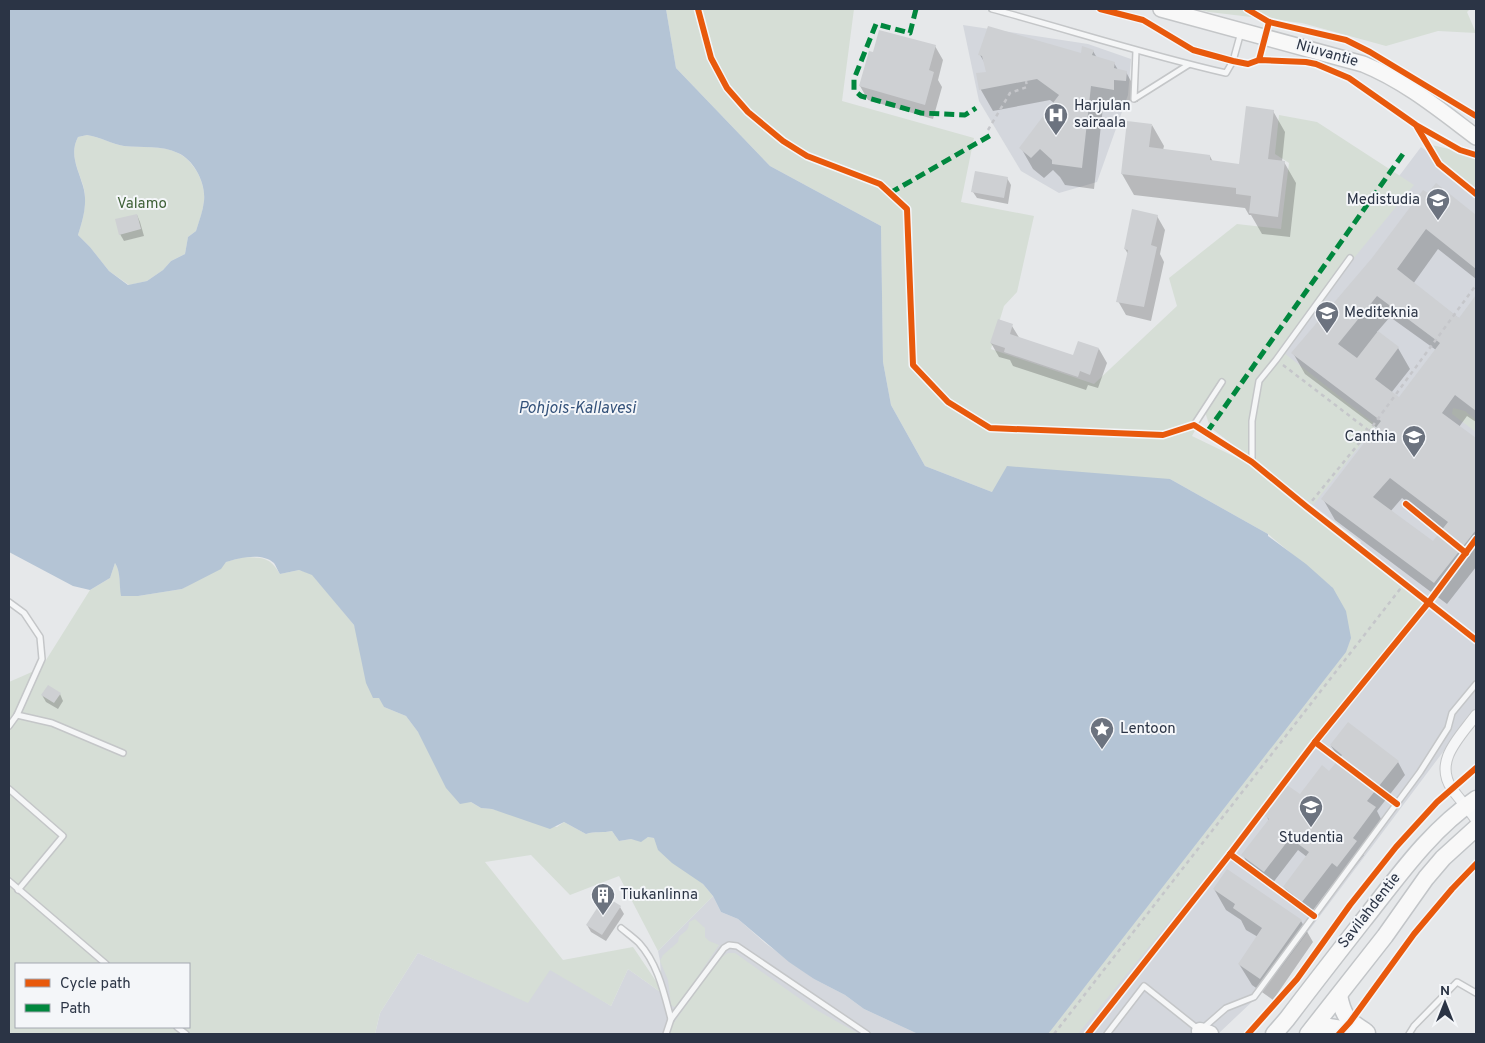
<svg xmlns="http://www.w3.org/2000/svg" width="1485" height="1043" font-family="Overpass,sans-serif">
<rect width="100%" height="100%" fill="#e6e8ea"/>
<g fill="#d4d7dd">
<path d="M963 25 1088 44 1131 59 1128 95 1097 182 1059 193 1021 171 979 101Z"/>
<path d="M1421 147 1476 188V708L1280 969 1256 998 1218 1034H1048L1361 542 1210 427Z"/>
<path d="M713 896 721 912 738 919 765 943 814 979 845 995 864 1009 918 1034H375L380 1013 418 953 528 1002 550 967 611 1006 628 969 659 991 662 990 660 961 658 951Z"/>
</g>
<g fill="#d6ded6" fill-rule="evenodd">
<path d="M666 9H854L842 101 974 138 961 202 1034 216 1017 292 1004 306 991 349 1094 384 1177 306 1169 278 1237 224 1281 229 1289 163 1275 154 1279 115 1317 122 1414 185 1279 349 1376 425 1313 505 1210 427 1205 412 1192 436 1254 466 1429 602 1078 1034H1048L1346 652 1351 638 1333 588 1268 534 1170 479 992 492 925 466 891 405 883 362 881 226 770 166 676 68Z"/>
<path d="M1196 9H1470L1467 12 1476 33 1438 31 1386 46 1302 23 1209 12Z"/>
<path d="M87 135C100 137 112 144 124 146 142 148 162 145 178 153 194 161 206 183 204 201 203 211 199 222 196 231L188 237 185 254 171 261 163 270 147 281 129 285 109 271 90 247 78 235C83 219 88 202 83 185 78 169 69 154 78 137Z"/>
<path d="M1427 144 1476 155V192L1439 164Z"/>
<path d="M1453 408 1465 411 1476 420V432L1452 414Z"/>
<path d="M243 557C263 558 269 556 280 574L299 570 312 574 354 625 384 707 406 716 471 802 481 808 492 809 557 827 564 822 586 834C595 831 603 833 612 831L619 841 631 839 641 841 648 837 655 838 703 884 713 896 658 951 619 876 570 895 531 855 485 862 563 960 633 947 662 990 659 991 628 969 611 1006 550 970 528 1003 418 953 380 1013 375 1034H9V682L41 668 90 590 110 578 115 563C121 572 119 584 122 596H138L182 589 226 562ZM16 964H189V1027H16Z"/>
<path d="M695 919 705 928V937L709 941 719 945 677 1007H674L671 1005 668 980 660 961 663 955 678 942 679 937C684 931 689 932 689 922Z"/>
<path d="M728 953H735L813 1008 859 1034H669L673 1024 719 959Z"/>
</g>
<path fill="#b4c4d5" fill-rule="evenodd" d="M9 9H666L676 68 770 166 881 226 883 362 891 405 925 466 992 492 1007 466 1170 479 1268 534V536L1306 564 1333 588 1346 611 1351 638 1346 652 1048 1034H918L864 1009 845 995 814 979 789 962 738 919 721 912 713 896 703 884 672 863 658 850 654 838 648 837 641 842 631 839 619 841 612 831C603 833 595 831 586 834L564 822 550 829 492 809 481 808 471 802 460 804 446 788 418 732 406 716 384 707 379 698H373L366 683 354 625 312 575 299 570 280 574C278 571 276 566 274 563 262 552 239 558 226 562L221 569 182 589 138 596H121C119 585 121 572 115 563L110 578 90 590 73 586 9 552ZM87 135C100 137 112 144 124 146 141 148 162 145 178 153 194 160 206 183 204 201 203 211 199 221 196 231L188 237 185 254 171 261 163 270 147 281 128 285 109 271 90 247 78 235C83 219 88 203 83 186 78 169 69 154 78 137Z"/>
<g fill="#0003" fill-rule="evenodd">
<path d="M935 46 943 60 938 80 942 87 933 119 868 100 860 86Z"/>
<path d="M1093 51 1097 58 1114 63 1118 70 1126 72 1138 94V102L1126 100V111L1103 107 1094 189 1065 185 1060 177 1053 170 1044 178 1033 169 1021 148 1054 103 1050 100 993 111 981 90 978 74 988 73 986 65 980 55 1082 54Z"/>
<path d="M1273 111 1285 132 1282 162H1284L1296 183 1290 237 1262 234 1251 215H1249L1245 208 1134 195 1122 174 1152 125 1164 146 1163 150 1210 156 1213 162 1240 165Z"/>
<path d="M1007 178 1011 185 1008 204 977 198 973 192Z"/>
<path d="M1436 185 1476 217V279L1438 249 1413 284 1460 319 1476 297V422L1467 416 1459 427 1476 440V567L1447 604 1335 520 1323 499 1377 428 1305 374 1293 353ZM1390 317 1436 350 1399 399 1391 393 1410 369 1398 348 1377 332ZM1402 498 1444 530 1433 543 1390 512Z"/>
<path d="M137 215 140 222 144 236 124 241 120 234Z"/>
<path d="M1157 216 1165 230 1160 254 1164 262 1151 321 1126 315 1118 301 1128 254 1125 249Z"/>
<path d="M1012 326 1020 339 1074 357 1099 349 1107 363 1098 388 1088 385 1086 390 1013 366 1010 360 999 357 991 343Z"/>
<path d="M60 694 63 701 58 709 46 702 42 695Z"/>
<path d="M1331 746 1398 762 1405 775 1377 811 1382 821 1360 850 1364 855 1345 879 1340 875 1310 914 1292 900 1284 887 1307 857 1298 850 1272 884 1250 868 1243 855 1269 821 1266 815 1300 796 1330 773 1340 759Z"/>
<path d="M1214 889 1301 921 1313 942 1273 1000 1252 985 1239 964 1258 937 1246 930 1241 920 1226 910Z"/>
<path d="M620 907 624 914 606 941 591 932 587 925Z"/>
</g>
<g fill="#ced0d3" fill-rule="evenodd">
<path d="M988 26 1081 53 1082 46 1094 50 1092 55 1115 62 1114 68 1127 71 1126 81 1114 80V90L1091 86 1082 168 1052 164V160L1040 149 1031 158 1019 148 1059 95 1037 79 979 90 976 73 986 72 982 56 978 55Z"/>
<path d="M879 30 936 45 929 70 934 72 925 105 859 86 869 51 873 52Z"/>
<path d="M1246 106 1274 110 1268 159 1285 161 1278 217 1249 213 1251 196 1236 194V188L1121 174 1127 121 1152 124 1149 147 1210 155V160L1239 164Z"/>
<path d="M975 171 1008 177 1004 198 971 192Z"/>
<path d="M1436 183 1476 215V269L1426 229 1397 269 1459 318 1476 295V411L1455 395 1442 413 1476 438V530L1434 583 1321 499 1381 421 1291 353 1372 258 1423 190 1428 193ZM1377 296 1440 343 1399 397 1375 379 1399 347 1378 331 1357 358 1338 344ZM1390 478 1448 522 1433 541 1373 497Z"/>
<path d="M1132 209 1158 215 1151 245 1157 247 1144 307 1116 302 1128 250 1124 249Z"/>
<path d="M137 214 141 229 119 235 115 219Z"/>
<path d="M998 319 1013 324 1010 334 1073 355 1078 341 1099 348 1090 375 1080 371 1078 377 1004 352 1005 348 990 343Z"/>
<path d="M48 685 61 693 54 703 41 695Z"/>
<path d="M1348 722 1399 761 1367 801 1376 807 1353 838 1357 841 1337 867 1332 863 1302 902 1283 887 1309 852 1290 838 1264 872 1241 855 1269 819 1264 815 1287 785 1300 794 1322 765 1329 771 1342 755 1330 745Z"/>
<path d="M1227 869 1302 920 1260 979 1238 964 1262 928 1233 908 1235 904 1213 889Z"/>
<path d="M605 896 621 906 602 935 586 925Z"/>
</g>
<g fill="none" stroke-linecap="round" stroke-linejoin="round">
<g stroke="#c4c6c8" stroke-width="8">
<g id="lane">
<path d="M992 9C1070 30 1147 55 1226 73L1233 61 1241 32"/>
<path d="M1136 51 1134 99 1188 65"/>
<path d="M1194 425 1222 382"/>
<path d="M1252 462V421L1259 381 1276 360 1350 258"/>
<path d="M9 602 24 613 40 637 42 659 17 715 9 726"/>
<path d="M17 715 52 723 123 753"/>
<path d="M9 789 63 836 18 890"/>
<path d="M9 881 106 964"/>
<path d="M621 928C627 933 634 938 639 943 658 964 664 993 671 1019"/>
<path d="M177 1027 186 1034"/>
<path d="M1202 1029 1226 1008 1254 997 1420 772 1448 728 1452 713 1476 684"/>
<path d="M666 1034 671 1019 724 948 729 945 737 946 867 1034"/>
<path d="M1107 1034 1144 986 1198 1029"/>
<path d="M1409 1034 1414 1026 1457 982 1476 993"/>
</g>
</g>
<g stroke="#c4c6c8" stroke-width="12">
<path id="street" d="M1476 715C1460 737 1433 761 1452 789 1460 800 1469 809 1476 820"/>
</g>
<g stroke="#c4c6c8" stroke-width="18">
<path id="secondary" d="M1161 9 1363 64C1405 81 1440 110 1476 137"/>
</g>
<g stroke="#c2c5c8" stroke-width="19">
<g id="primary">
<path d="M1339 995C1343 1016 1347 1020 1365 1031"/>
<path d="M1313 1028 1329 1027 1367 1033"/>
<path d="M1200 1031 1210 1034"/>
<path d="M1274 1034 1287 1019C1312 986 1337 954 1362 922 1397 878 1429 831 1476 799"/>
<path d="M1308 1034 1385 936 1426 878 1443 858 1476 828"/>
</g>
</g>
<g stroke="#c5c6ca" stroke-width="2.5" stroke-dasharray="4 4" stroke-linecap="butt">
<path d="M988 130 1010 93 1027 87 1026 81"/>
<path d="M1283 365 1368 430"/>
<path d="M1307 507 1369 431 1476 285"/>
<path d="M1255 873 1259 868"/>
<path d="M1054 1034 1404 584"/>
</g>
<use href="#lane" stroke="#f5f6f7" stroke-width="5"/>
<use href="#street" stroke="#f5f6f7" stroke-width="10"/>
<use href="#secondary" stroke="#f8f8f8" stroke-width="15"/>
<use href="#primary" stroke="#f8f8f8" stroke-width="16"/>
<g stroke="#00873e" stroke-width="5" stroke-dasharray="10 5" stroke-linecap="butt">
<path d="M916 9 910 33 876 24 854 79V90L861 96 921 113 965 115 976 108"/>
<path d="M890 193 991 135"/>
<path d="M1207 432 1403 154"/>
</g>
<g stroke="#f4f6f9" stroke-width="9">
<g id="cycleway">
<path d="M698 9 711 58 727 88 748 112 783 141 807 156 880 184 907 209 913 365 948 402 990 428 1163 435 1194 425 1252 462 1307 507 1476 640"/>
<path d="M1100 9 1143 20 1193 50 1233 61 1248 64 1259 60 1306 62 1316 64 1349 78 1416 125 1460 150 1476 155"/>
<path d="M1247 9 1269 22 1259 60"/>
<path d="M1269 22 1346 40 1370 52 1476 116"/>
<path d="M1417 127 1439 164 1476 194"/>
<path d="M1406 504 1466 553"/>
<path d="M1315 742 1397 804"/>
<path d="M1230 854 1314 916"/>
<path d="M1088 1034 1230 854 1315 742 1429 602 1476 539"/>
<path d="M1248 1034 1297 979 1350 905 1396 847 1437 802 1476 768"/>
<path d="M1339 1034 1350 1022 1414 934 1452 889 1476 864"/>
</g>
</g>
<use href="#cycleway" stroke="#e8590c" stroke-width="6"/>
</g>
<defs>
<g id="hospital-pin" transform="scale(1.25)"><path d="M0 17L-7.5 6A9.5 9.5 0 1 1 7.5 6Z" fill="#6c737f" stroke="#f4f6f9"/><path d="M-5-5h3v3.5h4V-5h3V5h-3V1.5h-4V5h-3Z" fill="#fff"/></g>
<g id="university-pin" transform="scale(1.25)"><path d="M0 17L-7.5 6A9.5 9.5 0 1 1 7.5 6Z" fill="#6c737f" stroke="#f4f6f9"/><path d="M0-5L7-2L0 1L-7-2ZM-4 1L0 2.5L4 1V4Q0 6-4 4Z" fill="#fff"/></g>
<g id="sight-pin" transform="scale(1.25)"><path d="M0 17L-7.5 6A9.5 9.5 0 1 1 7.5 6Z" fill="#6c737f" stroke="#f4f6f9"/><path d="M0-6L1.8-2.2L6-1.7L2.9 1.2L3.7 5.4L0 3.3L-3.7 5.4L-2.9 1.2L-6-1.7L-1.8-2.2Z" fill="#fff"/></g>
<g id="building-pin" transform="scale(1.25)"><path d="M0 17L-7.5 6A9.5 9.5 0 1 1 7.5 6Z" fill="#6c737f" stroke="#f4f6f9"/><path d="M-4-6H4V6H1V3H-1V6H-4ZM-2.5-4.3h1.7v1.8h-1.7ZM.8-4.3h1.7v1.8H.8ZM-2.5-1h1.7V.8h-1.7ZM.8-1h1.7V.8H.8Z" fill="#fff"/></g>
</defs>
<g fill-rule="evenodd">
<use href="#hospital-pin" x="1056" y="115"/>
<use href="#university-pin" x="1438" y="200"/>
<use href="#university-pin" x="1327" y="313"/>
<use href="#university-pin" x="1414" y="437"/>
<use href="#sight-pin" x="1102" y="729"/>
<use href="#university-pin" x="1311" y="807"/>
<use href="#building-pin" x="603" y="895"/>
</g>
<g text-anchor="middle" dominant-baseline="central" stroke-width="4" stroke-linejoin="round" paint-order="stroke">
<g font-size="15" fill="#2b3445" stroke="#f4f6f9">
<text transform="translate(1327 54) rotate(16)">Niuvantie</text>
<text transform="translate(1370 911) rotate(-52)">Savilahdentie</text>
</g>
<g font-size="15" fill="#2b3445" stroke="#f4f6f9" text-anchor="start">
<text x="1074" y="106">Harjulan<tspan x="1074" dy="17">sairaala</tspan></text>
<text x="1420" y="200" text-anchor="end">Medistudia</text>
<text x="1344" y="313">Mediteknia</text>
<text x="1396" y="437" text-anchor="end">Canthia</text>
<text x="1120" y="729">Lentoon</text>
<text x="1311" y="838" text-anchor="middle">Studentia</text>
<text x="620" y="895">Tiukanlinna</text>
</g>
<g font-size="15" fill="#3f6138" stroke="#f4f6f9">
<text x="142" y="204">Valamo</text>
</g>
<g font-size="16" font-style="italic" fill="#34527a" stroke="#f4f6f9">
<text x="577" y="409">Pohjois-Kallavesi</text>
</g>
</g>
<rect width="1485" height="1043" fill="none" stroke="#2b3445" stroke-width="20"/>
<rect x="15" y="963" width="175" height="65" fill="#f4f6f9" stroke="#a4a8b1"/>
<rect x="25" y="979" width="25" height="8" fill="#e8590c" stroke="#a4a8b1"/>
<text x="60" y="988" font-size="15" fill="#2b3445">Cycle path</text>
<rect x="25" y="1004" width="25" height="8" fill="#00873e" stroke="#a4a8b1"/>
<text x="60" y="1013" font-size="15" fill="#2b3445">Path</text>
<g transform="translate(1445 1003)" stroke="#f4f6f9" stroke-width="4" paint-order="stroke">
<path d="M0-4L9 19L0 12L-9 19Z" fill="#2b3445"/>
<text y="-8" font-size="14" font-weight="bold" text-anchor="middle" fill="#2b3445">N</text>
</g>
</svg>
